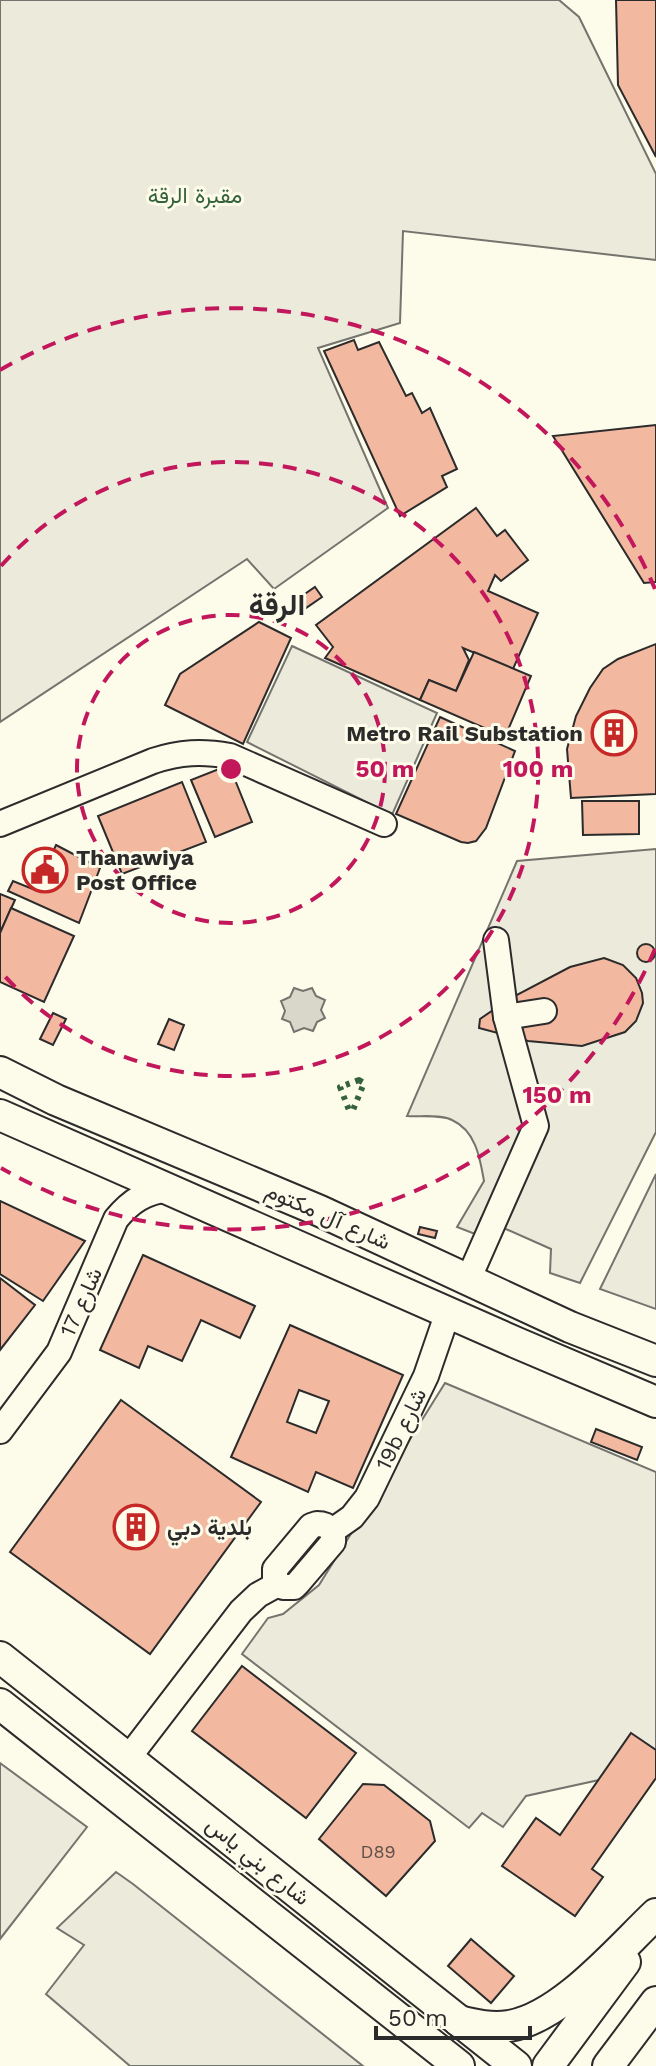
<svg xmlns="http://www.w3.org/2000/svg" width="656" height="2066" font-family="'Work Sans',Vazirmatn,sans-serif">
<rect width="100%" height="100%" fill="#fdfbea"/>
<g fill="#ecebdb" stroke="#74746e" stroke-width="2">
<path d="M0 0H559L579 17 656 174V260L403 231 400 323 318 348 388 508 274 589 247 559 0 722Z"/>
<path d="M656 849V1132L580 1283 550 1273 551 1249 481 1218 475 1234 457 1227 484 1181C480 1158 476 1131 452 1120 441 1114 420 1117 407 1116L517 861Z"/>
<path d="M656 1174V1309L600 1289Z"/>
<path d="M0 1763 87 1827 0 1939Z"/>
</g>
<g fill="#eceadb" stroke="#74746e" stroke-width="2">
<path d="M292 646 437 713 392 815 247 742Z"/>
<path d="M445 1383 656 1472V1750L599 1780 526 1796 503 1827 482 1813 469 1828 242 1654 268 1618 283 1614 319 1585Z"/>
<path d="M116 1872 133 1884 363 2066H130L46 1994 84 1945 57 1928Z"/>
</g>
<path fill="#d8d7c9" stroke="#74746e" stroke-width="2" d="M294 988 303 991 312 988 316 996 325 1000 321 1010 325 1018 317 1022 313 1031 304 1028 294 1032 290 1022 282 1019 285 1011 281 1001 290 997Z"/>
<g fill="#f2b8a0" stroke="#2b2b2b" stroke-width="2" fill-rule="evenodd">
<path d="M616 0H656V157L618 85Z"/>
<path d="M354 340 358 350 379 342 406 396 412 393 422 413 430 408 457 469 442 476 447 487 400 516 324 351Z"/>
<path d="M656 425V582L644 583 553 436Z"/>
<path d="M476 508 497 536 505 530 528 560 501 581 495 575 488 591 538 613 513 669 463 648 469 660 456 691 429 680 420 700 325 658 333 647 316 625Z"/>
<path d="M315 587 322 597 306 608 299 598Z"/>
<path d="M259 622 291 638 243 744 165 705 180 674Z"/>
<path d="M656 644V794L571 798 567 749 576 716 590 688 603 669 618 659Z"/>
<path d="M474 652 531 676 505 737 420 700 429 680 456 691Z"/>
<path d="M440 717 515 751 486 828 476 841 468 843 461 842 396 814Z"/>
<path d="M229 765 252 822 215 837 191 780Z"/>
<path d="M182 782 206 842 122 874 98 816Z"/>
<path d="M582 801H639V834L583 835Z"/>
<path d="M56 845 100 868 79 923 8 891 13 881 35 890Z"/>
<path d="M0 894 15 900 0 933Z"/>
<path d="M11 908 74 936 44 1002 0 982V933Z"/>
<circle cx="646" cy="953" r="9"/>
<path d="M604 958 623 965 636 978 642 993 643 1003 636 1021 625 1032 582 1046 528 1041 479 1028 480 1019 509 999 570 967Z"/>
<path d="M53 1013 66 1019 53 1045 40 1039Z"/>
<path d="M169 1019 184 1025 174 1050 158 1044Z"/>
<path d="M0 1201 85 1241 43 1301 0 1274Z"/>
<path d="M420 1227 437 1231 435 1238 418 1234Z"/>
<path d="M143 1255 255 1306 240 1338 201 1320 182 1361 148 1346 139 1368 100 1350Z"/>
<path d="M0 1278 35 1305 0 1350Z"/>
<path d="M290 1325 403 1375 353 1488 316 1472 308 1492 231 1457ZM299 1390 329 1401 316 1433 287 1422Z"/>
<path d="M121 1400 261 1502 150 1654 10 1552Z"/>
<path d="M596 1429 642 1447 637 1460 591 1442Z"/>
<path d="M242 1666 356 1753 306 1818 192 1731Z"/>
<path d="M631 1733 656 1750V1778L592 1869 603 1877 575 1916 502 1866 536 1818 560 1835Z"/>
<path d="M363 1784 384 1785 430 1821 435 1841 386 1896 319 1839Z"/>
<path d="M471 1939 514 1976 491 2003 448 1966Z"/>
</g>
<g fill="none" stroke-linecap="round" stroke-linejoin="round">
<g stroke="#2b2b2b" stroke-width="28">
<g id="minor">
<path d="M0 824 153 761C180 752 202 751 230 756L384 824"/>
<path d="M506 1017 544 1011"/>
<path d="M468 1280 536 1126 506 1017 496 940"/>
<path d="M0 1431 59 1352 116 1219C131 1201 145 1192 168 1189"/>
<path d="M317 1524C329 1524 334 1531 333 1542L298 1583 294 1587H283L275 1580V1569L311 1526Z"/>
<path d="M332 1531 352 1517 367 1498 426 1376 448 1312"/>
<path d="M129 1757 241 1611 258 1595 278 1584"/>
</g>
</g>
<g stroke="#2b2b2b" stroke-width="34">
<g id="major">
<path d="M0 1072 56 1100 320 1211 570 1327 656 1361"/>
<path d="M0 1115 517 1343 656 1402"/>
<path d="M0 1657 516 2066"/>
<path d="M0 1704 459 2066"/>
<path d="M459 2021C475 2025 492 2029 509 2026 561 2018 618 1950 656 1914"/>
<path d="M548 2066 625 1962"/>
<path d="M608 2066 656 2002"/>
</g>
</g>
<use href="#minor" stroke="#fdfbea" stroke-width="24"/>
<use href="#major" stroke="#fdfbea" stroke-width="30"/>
<path stroke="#34623c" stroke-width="6" stroke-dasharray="4 6" stroke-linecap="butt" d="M359 1080 364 1083 353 1110H349L340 1087Z"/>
</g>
<g fill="none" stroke="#c2185b" stroke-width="4" stroke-dasharray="14 10">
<circle cx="231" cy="769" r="154"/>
<path d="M1 566A307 307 0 1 1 1 972"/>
<path d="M655 949A461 461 0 0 1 1 1168M0 370A461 461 0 0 1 655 589"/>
</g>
<defs>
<g id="building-ring" transform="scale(2.3)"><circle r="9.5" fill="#fdfbea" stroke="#c62828" stroke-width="1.5"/><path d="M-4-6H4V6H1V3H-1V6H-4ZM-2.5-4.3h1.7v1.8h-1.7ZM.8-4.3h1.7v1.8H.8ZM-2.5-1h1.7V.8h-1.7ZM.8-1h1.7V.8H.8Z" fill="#c62828"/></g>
<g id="civic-ring" transform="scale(2.3)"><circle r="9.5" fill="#fdfbea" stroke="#c62828" stroke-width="1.5"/><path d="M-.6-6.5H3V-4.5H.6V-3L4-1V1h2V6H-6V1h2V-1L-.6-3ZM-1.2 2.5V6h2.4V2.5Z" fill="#c62828"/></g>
</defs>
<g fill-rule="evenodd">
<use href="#building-ring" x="614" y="733"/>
<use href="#civic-ring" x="45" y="870"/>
<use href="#building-ring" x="136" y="1527"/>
</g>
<g text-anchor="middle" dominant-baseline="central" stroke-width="6" stroke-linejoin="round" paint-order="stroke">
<g font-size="18" fill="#5d4e48">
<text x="378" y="1851">D89</text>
</g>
<g font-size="22" fill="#34623c" stroke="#fdfbea">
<text x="195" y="195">مقبرة الرقة</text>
</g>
<g font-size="22" font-weight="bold" fill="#2b2b2b" stroke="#fdfbea" text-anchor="start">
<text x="583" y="733" text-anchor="end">Metro Rail Substation</text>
<text x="76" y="857">Thanawiya<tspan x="76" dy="25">Post Office</tspan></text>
<text x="167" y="1527">بلدية دبي</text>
</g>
<g font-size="22" fill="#2b2b2b" stroke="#fdfbea">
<text transform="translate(328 1216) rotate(24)">شارع آل مكتوم</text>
<text transform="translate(81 1302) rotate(-66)">شارع 17</text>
<text transform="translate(401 1429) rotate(-64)">19b شارع</text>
<text transform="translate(258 1861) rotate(39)">شارع بني ياس</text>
</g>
<g font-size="30" font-weight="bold" fill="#2b2b2b" stroke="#fdfbea">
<text x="277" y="604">الرقة</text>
</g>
</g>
<circle cx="231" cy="769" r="12" fill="#c2185b" stroke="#fdfbea" stroke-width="4"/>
<g font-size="24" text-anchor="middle" font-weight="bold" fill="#c2185b" stroke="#fdfbea" stroke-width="6" stroke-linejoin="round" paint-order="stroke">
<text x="385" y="777">50 m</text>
<text x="538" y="777">100 m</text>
<text x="557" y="1103">150 m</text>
</g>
<path d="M376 2026v12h154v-12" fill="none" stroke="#2b2b2b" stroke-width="4"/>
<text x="388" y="2026" font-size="24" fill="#2b2b2b" stroke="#fdfbea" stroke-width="6" paint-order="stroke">50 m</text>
</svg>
